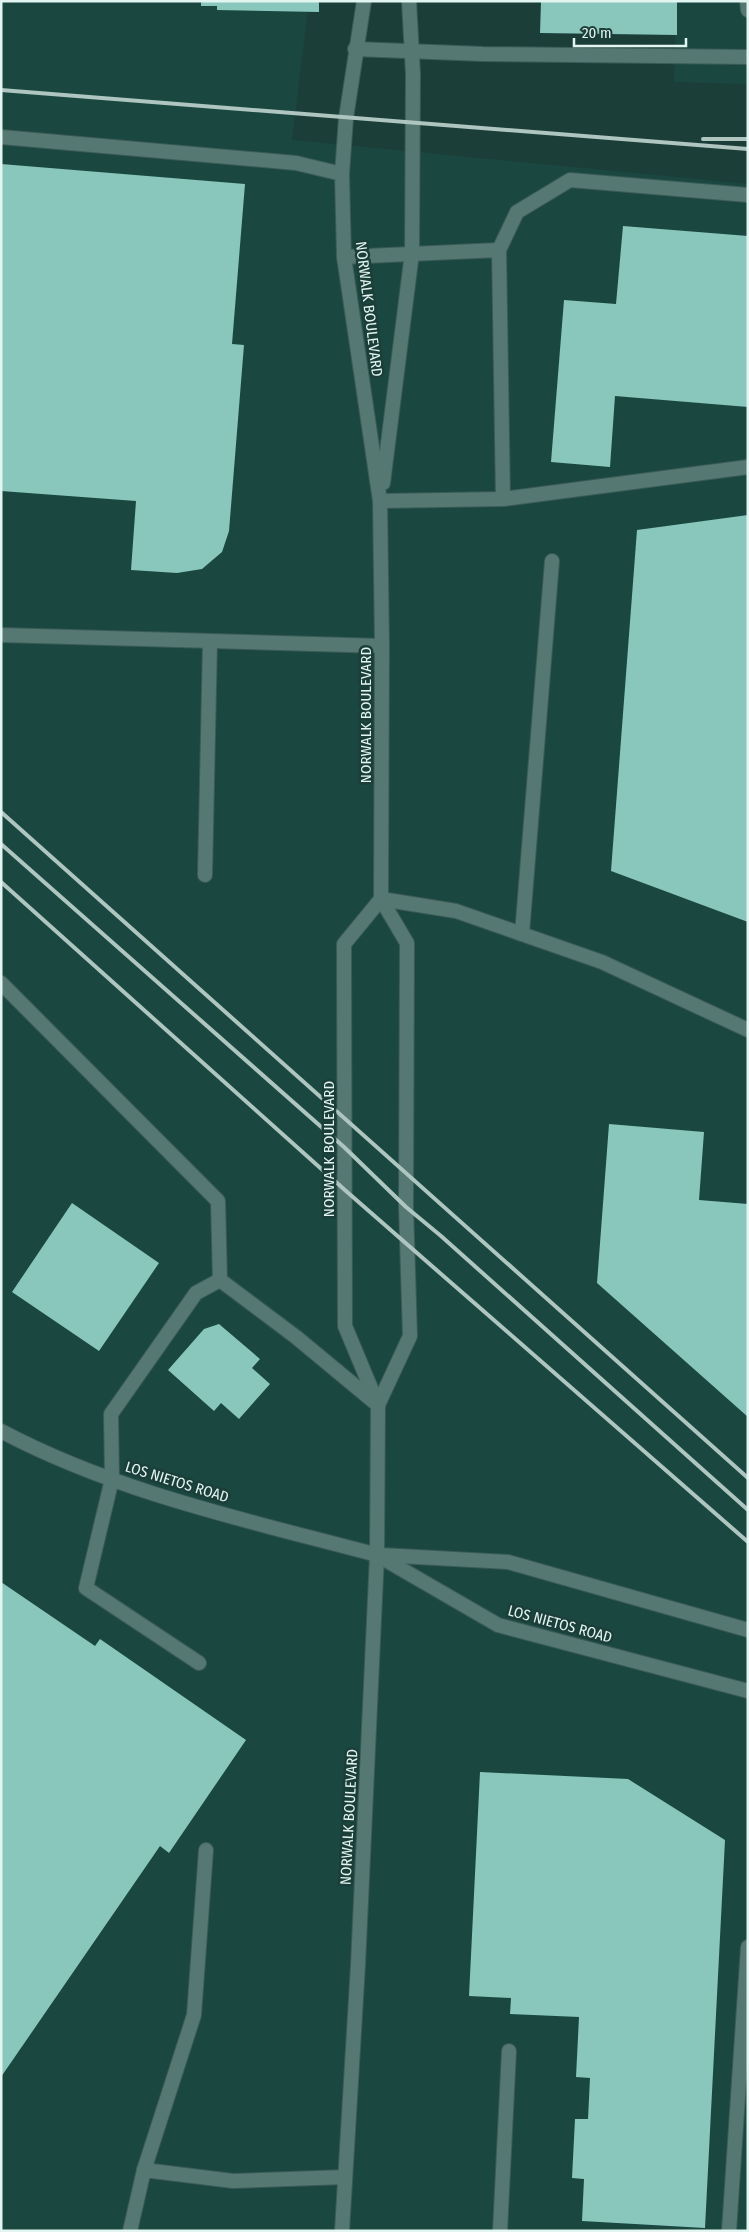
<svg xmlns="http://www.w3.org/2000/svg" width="749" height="2232" font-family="'Fira Sans Condensed',sans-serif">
<rect width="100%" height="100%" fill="#1c3e39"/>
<g fill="#1a4841">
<path d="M1 1H309L292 140 748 184V2231H1Z"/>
<path d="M676 1H748V84L674 82Z"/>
</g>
<g fill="#89c6bc">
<path d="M201 1H319V12L217 10V6H201Z"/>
<path d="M541 1H677V35L540 33Z"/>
<path d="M1 164 245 184 232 344 244 345 229 531 222 552 202 569 177 573 131 570 136 501 1 491Z"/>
<path d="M623 226 748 236V407L615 396 610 467 551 462 564 300 616 304Z"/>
<path d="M748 515V922L611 871 637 530Z"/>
<path d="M609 1124 704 1132 699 1200 748 1204V1417L597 1283Z"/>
<path d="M72 1203 159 1263 99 1351 12 1292Z"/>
<path d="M219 1324 260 1359 252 1368 270 1384 239 1419 221 1403 214 1411 168 1370 204 1329Z"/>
<path d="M1 1582 95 1646 100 1639 246 1740 169 1853 160 1846 1 2077Z"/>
<path d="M480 1772 628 1779 725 1840 705 2228 582 2221 584 2179 572 2178 575 2119H588L590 2078 576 2077 579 2017 510 2014 511 1998 469 1996Z"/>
</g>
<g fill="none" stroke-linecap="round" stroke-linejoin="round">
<g stroke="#3c5b57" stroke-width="16">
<g id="service">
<path d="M747 1 748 10"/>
<path d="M355 49 483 54 748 57"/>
<path d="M1 137 296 163 342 174"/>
<path d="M499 250 517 212 570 180 748 195"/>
<path d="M344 257 499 250 503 499 748 467"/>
<path d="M380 501 503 499"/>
<path d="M1 635 382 646"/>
<path d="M205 875 210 641"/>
<path d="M381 899 456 911 602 962 748 1030"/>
<path d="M522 934 552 561"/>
<path d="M1 983 218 1201 220 1280 296 1337 378 1405"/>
<path d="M199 1663 86 1588 112 1479 111 1414 196 1293 220 1280"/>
<path d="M144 2170 194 2015 206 1850"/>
<path d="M130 2231 144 2170 233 2181 345 2177"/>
<path d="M500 2231 509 2051"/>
<path d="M729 2231 748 1947"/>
</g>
</g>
<g stroke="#3c5b57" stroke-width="16">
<path id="tertiary" d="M1 1431C118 1493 250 1521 377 1555"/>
</g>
<g stroke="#3c5b57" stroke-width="16">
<g id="secondary">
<path d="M364 1 346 118 342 174 344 257 380 501 382 646 381 899 407 943 406 1207 410 1336 378 1405"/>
<path d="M383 483 412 253 413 74 409 1"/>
<path d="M377 1555 498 1625 748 1691"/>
<path d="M381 1555 508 1562 748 1630"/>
<path d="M342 2231 358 1965 377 1555 378 1405 345 1326 344 944 381 899"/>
</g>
</g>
<use href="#service" stroke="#557872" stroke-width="14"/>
<use href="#tertiary" stroke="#557872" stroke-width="14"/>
<use href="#secondary" stroke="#557872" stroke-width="14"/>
<g stroke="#aec5c0" stroke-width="4">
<path d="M1 90 748 149"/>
<path d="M703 139H748"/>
<path d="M1 812 748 1478"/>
<path d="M1 844 344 1147 406 1207 441 1236 748 1510"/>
<path d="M1 882 346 1191 748 1542"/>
</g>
</g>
<g text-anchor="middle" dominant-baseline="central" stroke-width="5" stroke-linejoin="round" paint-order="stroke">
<g font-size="15" fill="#e2f5f1" stroke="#1c3e39">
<text transform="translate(369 309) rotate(83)">NORWALK BOULEVARD</text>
<text transform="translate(366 715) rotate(-90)">NORWALK BOULEVARD</text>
<text transform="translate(329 1149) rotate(-90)">NORWALK BOULEVARD</text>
<text transform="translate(177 1482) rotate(17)">LOS NIETOS ROAD</text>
<text transform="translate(560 1624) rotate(15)">LOS NIETOS ROAD</text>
<text transform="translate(349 1817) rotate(-87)">NORWALK BOULEVARD</text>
</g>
</g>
<rect width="749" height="2232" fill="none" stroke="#e2f5f1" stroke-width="5"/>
<path d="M574 38v8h112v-8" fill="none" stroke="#e2f5f1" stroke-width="2.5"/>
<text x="582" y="38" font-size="15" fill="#e2f5f1" stroke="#1c3e39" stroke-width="4" paint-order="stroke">20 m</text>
</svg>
